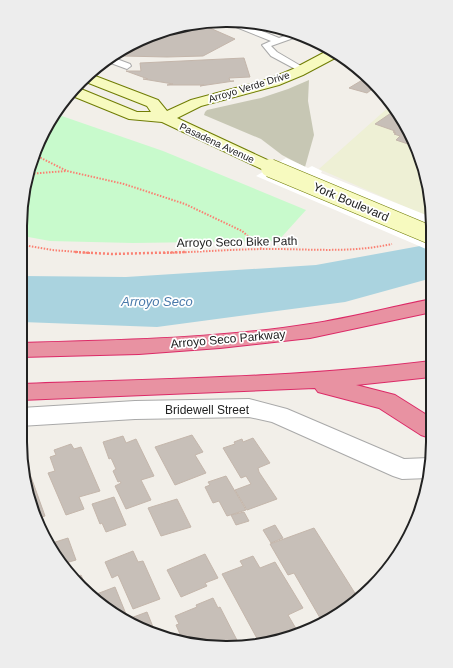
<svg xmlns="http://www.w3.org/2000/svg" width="453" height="668" font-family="Helvetica,sans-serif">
<rect width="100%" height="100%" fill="#f2efe9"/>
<path fill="#c7c7b4" d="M309 80 308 101 314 135 305 167 282 155 261 139 204 115 205 112 207 110 261 98 288 89Z"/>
<path fill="#eef0d5" d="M390 106 417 147 431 218 319 169Z"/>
<path fill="#c8facc" d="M56 114 163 151 306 210 278 241 133 243 50 241 23 236 24 186 41 135Z"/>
<path fill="#aad3df" d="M433 241 432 278 345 302 157 327 22 322 23 276 126 277 316 265 420 246Z"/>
<path fill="#fff" d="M286 158 308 168 312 166 322 171 321 173 431 217 433 227V252L256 176Z"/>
<g fill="#c7bfb8" stroke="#c4b6ab">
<path d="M203 25 235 39 203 56 167 57 123 56 174 30Z"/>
<path d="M164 32 162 33 167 34 125 55 120 54 147 36Z"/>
<path d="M244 58 250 77 229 78 230 81H234L200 86 204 85H167L173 84 143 79H148L126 71H141L140 63Z"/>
<path d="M364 79 373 81 378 88 375 87 367 93 349 88Z"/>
<path d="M391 113 395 115 417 147 396 140 400 136 394 134 396 133 393 132 395 131 375 124Z"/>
<path d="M192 435 203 452 195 455 206 473 175 485 155 447Z"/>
<path d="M123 436 126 443 136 439 154 476 141 480 151 500 126 509 115 486 121 483 120 481 118 482 113 471 116 469 111 458 109 459 103 442Z"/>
<path d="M253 438 270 463 258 468 259 472 277 499 247 510 235 490 251 484 246 476 241 478 223 448 235 444 234 442 242 439 243 442Z"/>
<path d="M71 444 74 449 81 447 100 491 79 497 84 509 66 515 48 473 55 471 50 457 56 455 54 450Z"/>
<path d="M23 460H25L45 516 42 517 45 526 41 527 31 508Z"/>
<path d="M226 476 246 510 227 516 219 501 213 503 205 487 210 485 208 482Z"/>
<path d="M114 497 126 525 106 532 102 523 100 524 92 504Z"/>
<path d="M177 499 191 527 161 536 148 508Z"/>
<path d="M244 512 249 521 236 525 231 515Z"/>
<path d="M275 525 283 538 271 543 263 530Z"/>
<path d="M314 528 358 598 330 620 323 623 294 573 288 575 270 544Z"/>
<path d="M68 538 76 560 62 564 55 556 49 544Z"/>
<path d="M133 551 138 562 143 561 160 599 133 609 118 575 112 578 105 562Z"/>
<path d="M205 554 218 578 205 583 207 586 181 597 167 570Z"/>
<path d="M253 556 260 568 275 562 303 608 288 615 298 632 267 644H260L222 574 243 566 240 561Z"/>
<path d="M81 575 88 591 75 578Z"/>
<path d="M115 587 128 619 147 612 155 632 158 631 160 635 148 632 101 605 96 600 94 595Z"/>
<path d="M213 598 218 608 220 607 240 646 213 648 183 641 176 625 179 624 175 616 197 607 196 605Z"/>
</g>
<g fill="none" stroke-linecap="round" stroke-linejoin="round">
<g stroke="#a9a9a9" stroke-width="2">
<g id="lane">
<path d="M226 20 242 23 279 38 293 33 302 35 271 46 277 52 306 69 302 72 299 71 271 56 262 45 271 41 226 23 225 21Z"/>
<path d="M114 58 130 64 131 66 127 69 108 62Z"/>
</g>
</g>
<g stroke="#a9a9a9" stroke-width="2">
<path id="street" d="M249 399 287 409 404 459 429 458V478L402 479 393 476 272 422 249 417 135 419 20 426 21 408 135 401Z"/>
</g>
<g stroke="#707d05" stroke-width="2">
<path id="secondary" d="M327 51 337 57 303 75 279 85 201 106 177 118 276 164 278 168 276 172 270 173 162 122 129 119 70 95 76 87 137 112H151L147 106 81 80 90 74 158 100 167 111 191 100 269 79 293 69Z"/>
</g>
<g stroke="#dc2a67" stroke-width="2">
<g id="highway">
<path d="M432 299V312L310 338 220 348 139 354 21 357 22 343C118 340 215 339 310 324 351 318 391 307 432 299Z"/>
<path d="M431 361V377L356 385 395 395 430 417V438L421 435 379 408 318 392 315 388 21 400V384C158 379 295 378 431 361Z"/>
</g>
</g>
<g stroke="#fa8072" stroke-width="2" stroke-dasharray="1.5 1.5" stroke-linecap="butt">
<path d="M35 155 67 171 124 184 185 204 242 231 263 249"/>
<path d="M28 174 66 171"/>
<path d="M23 245 52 250 90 253"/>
<path d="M164 253C200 252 235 249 271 249 312 249 352 253 392 244"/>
</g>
<path stroke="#fa8072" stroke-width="2.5" stroke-dasharray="2 2" stroke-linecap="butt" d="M75 252 112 254 187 252"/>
<use href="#lane" fill="#fff" fill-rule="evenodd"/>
<use href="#street" fill="#fff" fill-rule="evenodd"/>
<use href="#secondary" fill="#f7fabf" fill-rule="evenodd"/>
<use href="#highway" fill="#e892a2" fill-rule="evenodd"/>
<g stroke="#707d05" stroke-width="19" stroke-linecap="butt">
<path id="secondary-bridge" d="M270 168 433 236"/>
</g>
<use href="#secondary-bridge" stroke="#f7fabf" stroke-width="18"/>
</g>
<g text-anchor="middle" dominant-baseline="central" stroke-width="3.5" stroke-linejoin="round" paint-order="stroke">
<g font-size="10" fill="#222" stroke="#fff">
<text transform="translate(249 87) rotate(-17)">Arroyo Verde Drive</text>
<text transform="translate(217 143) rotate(25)">Pasadena Avenue</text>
</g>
<g font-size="12" fill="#222" stroke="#fff">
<text transform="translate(351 202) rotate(23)">York Boulevard</text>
<text transform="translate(237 242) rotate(-1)">Arroyo Seco Bike Path</text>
<text transform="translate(228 339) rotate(-5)">Arroyo Seco Parkway</text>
<text x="207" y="410">Bridewell Street</text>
</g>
<g font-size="13" font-style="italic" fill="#4a7aab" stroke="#fff">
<text x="157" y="301">Arroyo Seco</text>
</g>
</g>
<path d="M0 0H453V668H0ZM226 27H227A199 199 0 0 1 426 226V442A199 199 0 0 1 227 641H226A199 199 0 0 1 27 442V226A199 199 0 0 1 226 27Z" fill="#ededed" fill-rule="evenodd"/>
<path fill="none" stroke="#222" stroke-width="2" d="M226 27H227A199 199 0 0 1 426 226V442A199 199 0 0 1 227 641H226A199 199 0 0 1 27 442V226A199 199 0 0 1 226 27Z"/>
</svg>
